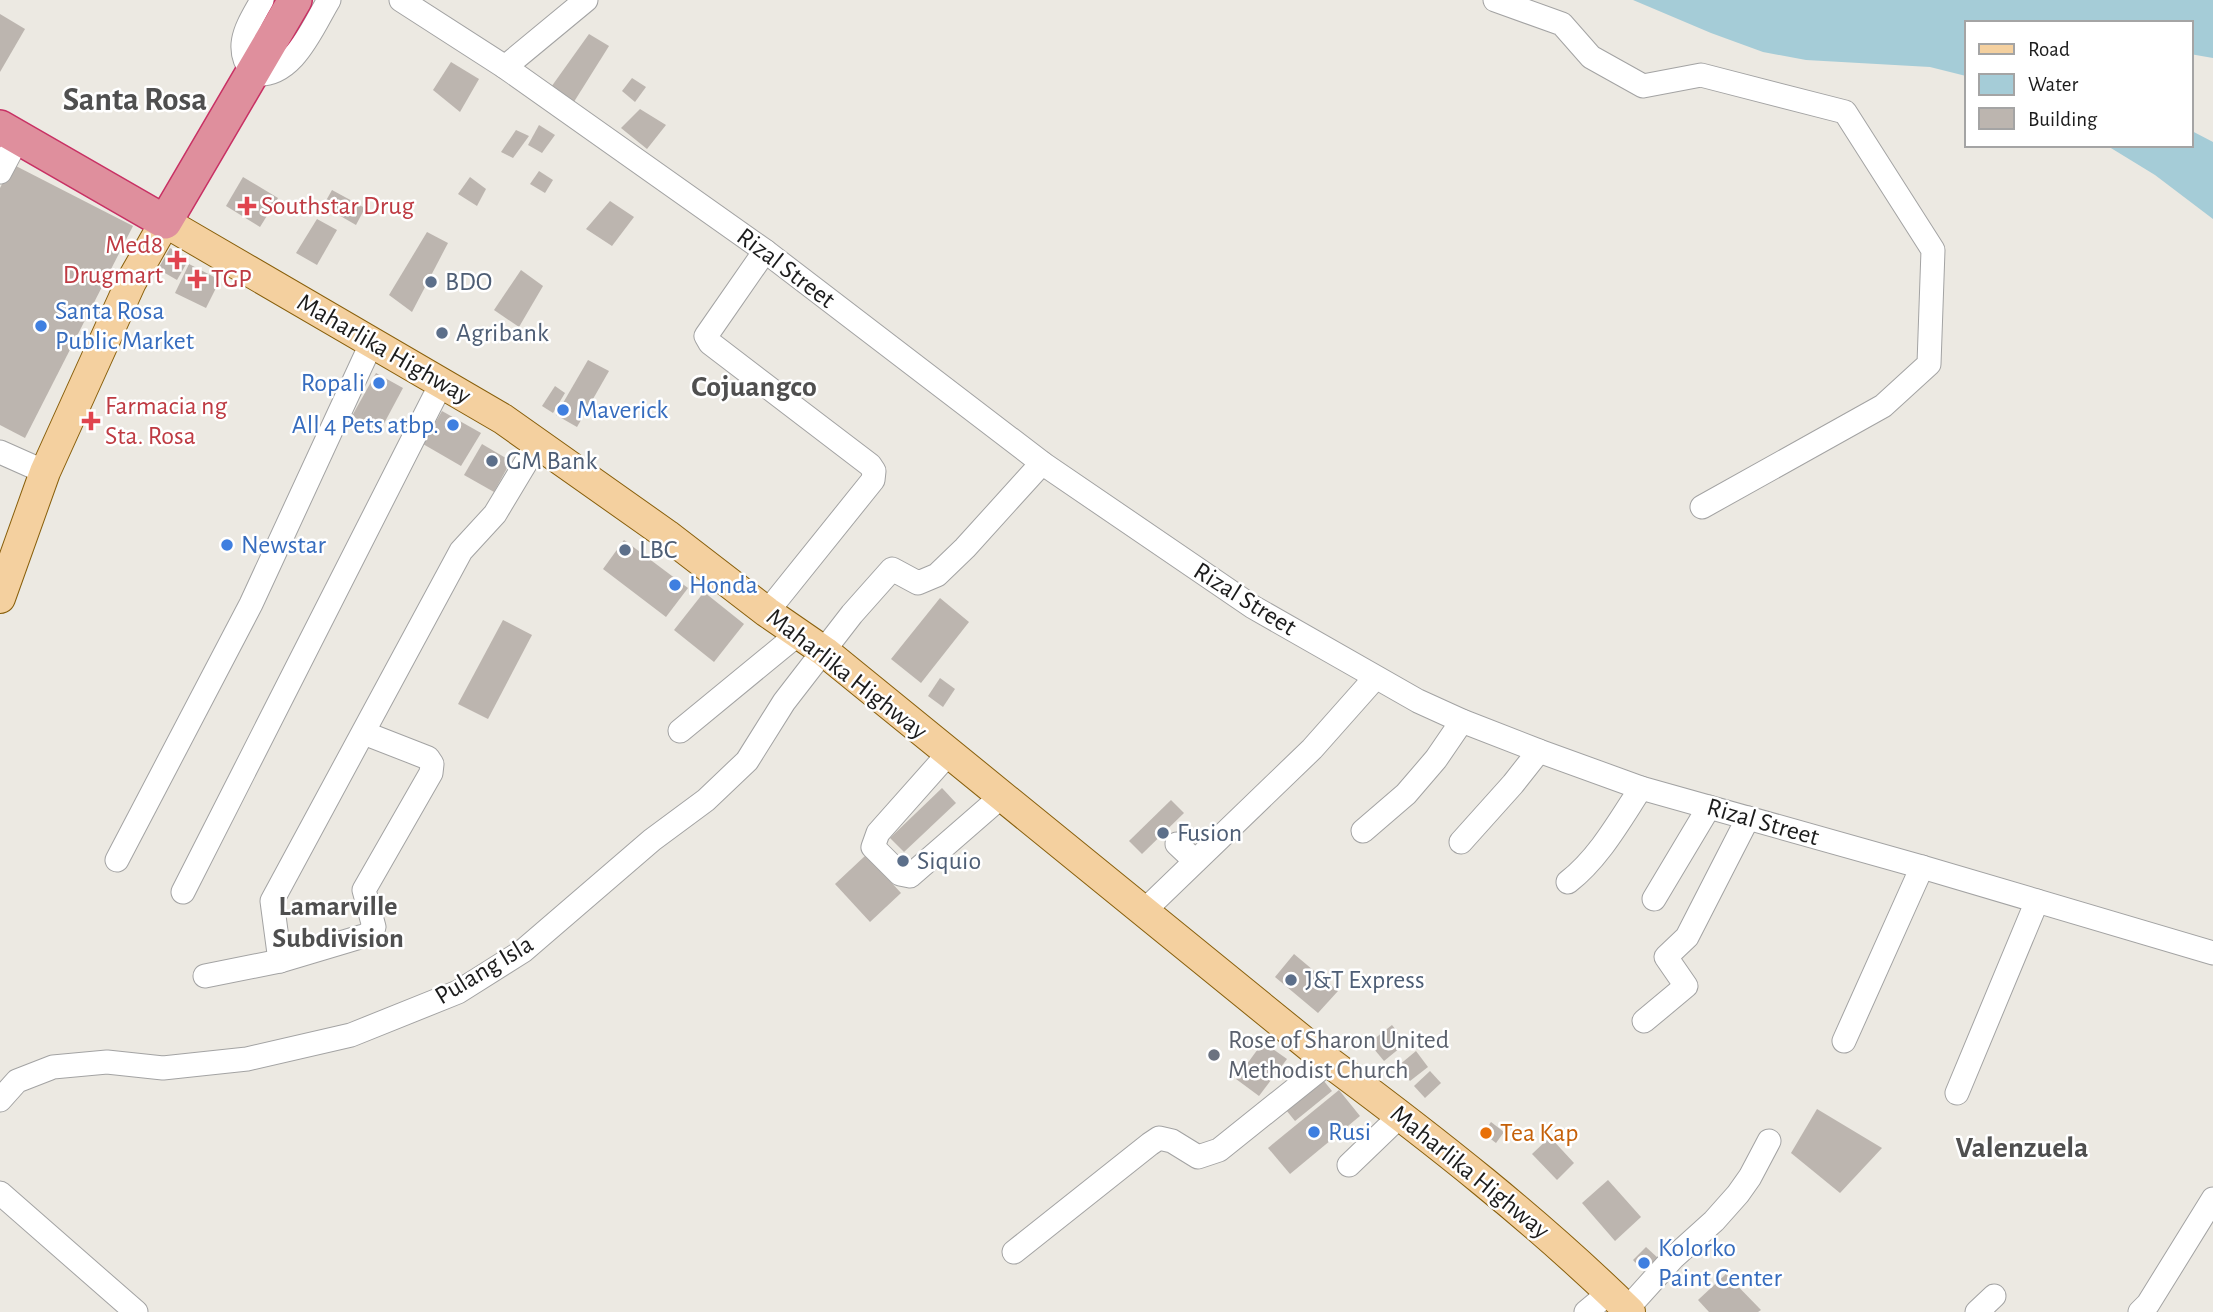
<svg xmlns="http://www.w3.org/2000/svg" width="2213" height="1312" font-family="'Alegreya Sans',sans-serif">
<rect width="100%" height="100%" fill="#ece9e2"/>
<g fill="#a5ccd7">
<path d="M1633 0H2213V58L2190 54V23H1966V76L1930 67 1806 60 1763 52 1711 33Z"/>
<path d="M2190 130 2213 142V219L2155 175 2106 145H2190Z"/>
</g>
<g fill="#bcb5af">
<path d="M0 14 25 29 0 72Z"/>
<path d="M589 34 609 46 572 105 549 90Z"/>
<path d="M451 62 479 79 460 112 433 90Z"/>
<path d="M632 78 646 87 635 102 622 91Z"/>
<path d="M640 109 666 125 647 149 621 128Z"/>
<path d="M539 125 555 135 542 153 528 145Z"/>
<path d="M516 130 529 136 513 158 501 152Z"/>
<path d="M12 164 133 226 25 438 0 425V188Z"/>
<path d="M539 171 553 180 545 193 530 184Z"/>
<path d="M243 177 278 198 260 227 226 206Z"/>
<path d="M470 177 486 189 477 206 458 194Z"/>
<path d="M332 190 365 208 356 225 323 206Z"/>
<path d="M610 201 634 217 612 246 586 229Z"/>
<path d="M317 219 337 230 317 265 296 253Z"/>
<path d="M427 232 448 243 412 312 389 295Z"/>
<path d="M170 248 189 259 177 280 158 269Z"/>
<path d="M189 264 220 280 206 308 175 293Z"/>
<path d="M521 270 543 286 519 327 494 310Z"/>
<path d="M588 360 609 371 577 427 556 415Z"/>
<path d="M376 373 403 388 380 431 352 416Z"/>
<path d="M555 386 565 393 553 413 542 406Z"/>
<path d="M442 411 481 433 461 466 423 444Z"/>
<path d="M482 444 511 461 494 492 464 475Z"/>
<path d="M624 540 688 588 666 617 603 569Z"/>
<path d="M704 592 744 624 714 662 674 630Z"/>
<path d="M940 598 969 622 921 683 891 659Z"/>
<path d="M503 620 532 635 488 719 458 704Z"/>
<path d="M940 678 955 689 943 707 928 696Z"/>
<path d="M942 788 956 803 904 852 890 838Z"/>
<path d="M1171 800 1184 813 1142 854 1129 841Z"/>
<path d="M866 855 901 893 870 922 835 884Z"/>
<path d="M1294 954 1338 991 1318 1013 1275 977Z"/>
<path d="M1392 1025 1406 1043 1384 1061 1369 1043Z"/>
<path d="M1263 1042 1287 1059 1259 1096 1236 1079Z"/>
<path d="M1416 1051 1428 1067 1410 1081 1398 1066Z"/>
<path d="M1430 1071 1441 1083 1425 1098 1414 1086Z"/>
<path d="M1319 1075 1332 1091 1295 1121 1282 1105Z"/>
<path d="M1339 1090 1360 1116 1290 1174 1268 1148Z"/>
<path d="M1817 1109 1882 1148 1840 1193 1791 1153Z"/>
<path d="M1491 1122 1504 1132 1496 1143 1483 1133Z"/>
<path d="M1550 1137 1574 1163 1557 1180 1532 1154Z"/>
<path d="M1608 1180 1641 1217 1615 1241 1582 1203Z"/>
<path d="M1646 1247 1659 1259 1645 1273 1633 1260Z"/>
<path d="M1726 1274 1761 1310 1758 1312H1709L1698 1300Z"/>
</g>
<g fill="none" stroke-linecap="round" stroke-linejoin="round">
<g stroke="#a3a3a3" stroke-width="25">
<g id="minor">
<path d="M262 0C248 26 232 46 253 74 293 79 312 28 329 0"/>
<path d="M401 0 505 67 765 251 1042 463 1253 607 1418 701 1462 721 1539 751 1641 788 1922 867 2213 953"/>
<path d="M1495 0 1562 24 1591 57 1643 86 1701 75 1845 112 1933 250 1929 364 1883 406 1702 507"/>
<path d="M505 67 586 0"/>
<path d="M0 172 18 138"/>
<path d="M765 251 706 336 710 343 870 465 874 471 873 480 767 612"/>
<path d="M0 452 45 472"/>
<path d="M680 731 798 634"/>
<path d="M949 753 878 833 873 847 900 874 910 876 1002 796"/>
<path d="M1363 831 1406 794 1436 759 1462 721"/>
<path d="M1461 842 1513 784 1539 751"/>
<path d="M1177 844 1195 861"/>
<path d="M117 860 251 604 372 342"/>
<path d="M1568 882C1599 858 1620 820 1641 788"/>
<path d="M183 892 442 382"/>
<path d="M1654 899 1709 807"/>
<path d="M1145 910 1312 749 1375 678"/>
<path d="M280 961 272 901 461 551 495 514 537 444"/>
<path d="M205 976 280 961 367 935 374 927 364 890 431 773 432 764 428 758 364 733"/>
<path d="M1644 1021 1686 986 1666 957 1687 937 1748 818"/>
<path d="M1844 1041 1922 867"/>
<path d="M1957 1093 2037 901"/>
<path d="M0 1100 17 1081 53 1067 107 1062 163 1068 247 1059 351 1035 458 992 523 951 652 840 706 800 747 761 784 702 852 614 892 569 918 583 937 575 965 548 1042 463"/>
<path d="M1349 1165 1401 1115"/>
<path d="M0 1193 136 1312"/>
<path d="M1014 1252 1150 1144 1159 1138 1172 1141 1198 1157 1219 1150 1329 1062"/>
<path d="M1627 1309 1673 1258 1714 1221 1738 1194 1750 1177 1769 1141"/>
<path d="M1586 1312 1610 1292"/>
<path d="M1977 1312 1994 1296"/>
<path d="M2140 1312 2148 1304 2213 1199"/>
</g>
</g>
<g stroke="#885f0b" stroke-width="32">
<path id="major" d="M0 598 45 472 131 282 165 222 503 419 667 535 767 612 825 652 1329 1062C1434 1140 1536 1220 1630 1312"/>
</g>
<g stroke="#c83164" stroke-width="36">
<path id="highway" d="M0 127 165 222 295 0"/>
</g>
<use href="#minor" stroke="#fff" stroke-width="23"/>
<use href="#major" stroke="#f4d09f" stroke-width="30"/>
<use href="#highway" stroke="#df8f9d" stroke-width="33"/>
</g>
<g fill="#e0444e" stroke="#fff" stroke-width="2.5">
<path d="M243.5 195.5h7v7h7v7h-7v7h-7v-7h-7v-7h7z"/>
<path d="M173.5 249.5h7v7h7v7h-7v7h-7v-7h-7v-7h7z"/>
<path d="M193.5 268.5h7v7h7v7h-7v7h-7v-7h-7v-7h7z"/>
<path d="M87.5 410.5h7v7h7v7h-7v7h-7v-7h-7v-7h7z"/>
</g>
<g fill="#5c6f8a" stroke="#fff" stroke-width="2.5">
<circle cx="431" cy="282" r="7"/>
<circle cx="442" cy="333" r="7"/>
<circle cx="492" cy="461" r="7"/>
<circle cx="625" cy="550" r="7"/>
<circle cx="1163" cy="833" r="7"/>
<circle cx="903" cy="861" r="7"/>
<circle cx="1291" cy="980" r="7"/>
</g>
<g fill="#3f7fe0" stroke="#fff" stroke-width="2.5">
<circle cx="41" cy="326" r="7"/>
<circle cx="379" cy="383" r="7"/>
<circle cx="563" cy="410" r="7"/>
<circle cx="453" cy="425" r="7"/>
<circle cx="227" cy="545" r="7"/>
<circle cx="675" cy="585" r="7"/>
<circle cx="1314" cy="1132" r="7"/>
<circle cx="1644" cy="1263" r="7"/>
</g>
<circle fill="#6b7280" stroke="#fff" stroke-width="2.5" cx="1214" cy="1055" r="7"/>
<circle fill="#e8710a" stroke="#fff" stroke-width="2.5" cx="1486" cy="1133" r="7"/>
<g text-anchor="middle" dominant-baseline="central" stroke-width="5" stroke-linejoin="round" paint-order="stroke">
<g font-size="26" fill="#be3a42" stroke="#fff" text-anchor="start">
<text x="261" y="206">Southstar Drug</text>
<text x="163" y="245" text-anchor="end">Med8<tspan x="163" dy="30">Drugmart</tspan></text>
<text x="211" y="279">TGP</text>
<text x="105" y="406">Farmacia ng<tspan x="105" dy="30">Sta. Rosa</tspan></text>
</g>
<g font-size="26" fill="#1c1c1c" stroke="#fff">
<text transform="translate(786 268) rotate(37)">Rizal Street</text>
<text transform="translate(384 349) rotate(30)">Maharlika Highway</text>
<text transform="translate(1245 599) rotate(32)">Rizal Street</text>
<text transform="translate(847 674) rotate(38)">Maharlika Highway</text>
<text transform="translate(1763 822) rotate(16)">Rizal Street</text>
<text transform="translate(484 970) rotate(-31)">Pulang Isla</text>
<text transform="translate(1470 1172) rotate(39)">Maharlika Highway</text>
</g>
<g font-size="26" fill="#4e5e75" stroke="#fff" text-anchor="start">
<text x="445" y="282">BDO</text>
<text x="456" y="333">Agribank</text>
<text x="506" y="461">GM Bank</text>
<text x="639" y="550">LBC</text>
<text x="1177" y="833">Fusion</text>
<text x="917" y="861">Siquio</text>
<text x="1305" y="980">J&amp;T Express</text>
</g>
<g font-size="26" fill="#366cbe" stroke="#fff" text-anchor="start">
<text x="55" y="311">Santa Rosa<tspan x="55" dy="30">Public Market</tspan></text>
<text x="365" y="383" text-anchor="end">Ropali</text>
<text x="577" y="410">Maverick</text>
<text x="439" y="425" text-anchor="end">All 4 Pets atbp.</text>
<text x="241" y="545">Newstar</text>
<text x="689" y="585">Honda</text>
<text x="1328" y="1132">Rusi</text>
<text x="1658" y="1248">Kolorko<tspan x="1658" dy="30">Paint Center</tspan></text>
</g>
<g font-size="26" fill="#5b616d" stroke="#fff" text-anchor="start">
<text x="1228" y="1040">Rose of Sharon United<tspan x="1228" dy="30">Methodist Church</tspan></text>
</g>
<g font-size="26" fill="#c56008" stroke="#fff" text-anchor="start">
<text x="1500" y="1133">Tea Kap</text>
</g>
<g font-size="28" font-weight="bold" fill="#4f4f4f" stroke="#fff">
<text x="338" y="907">Lamarville<tspan x="338" dy="32">Subdivision</tspan></text>
</g>
<g font-size="30" font-weight="bold" fill="#4f4f4f" stroke="#fff">
<text x="754" y="387">Cojuangco</text>
<text x="2022" y="1148">Valenzuela</text>
</g>
<g font-size="33" font-weight="bold" fill="#4f4f4f" stroke="#fff">
<text x="135" y="100">Santa Rosa</text>
</g>
</g>
<rect x="1965" y="21" width="228" height="126" fill="#ffffff" stroke="#a4a4a4" stroke-width="2"/>
<rect x="1979" y="44" width="35" height="10" fill="#f4d09f" stroke="#a4a4a4" stroke-width="2"/>
<text x="2028" y="56" font-size="21" fill="#1c1c1c">Road</text>
<rect x="1979" y="74" width="35" height="21" fill="#a5ccd7" stroke="#a4a4a4" stroke-width="2"/>
<text x="2028" y="91" font-size="21" fill="#1c1c1c">Water</text>
<rect x="1979" y="108" width="35" height="21" fill="#bcb5af" stroke="#a4a4a4" stroke-width="2"/>
<text x="2028" y="126" font-size="21" fill="#1c1c1c">Building</text>
</svg>
